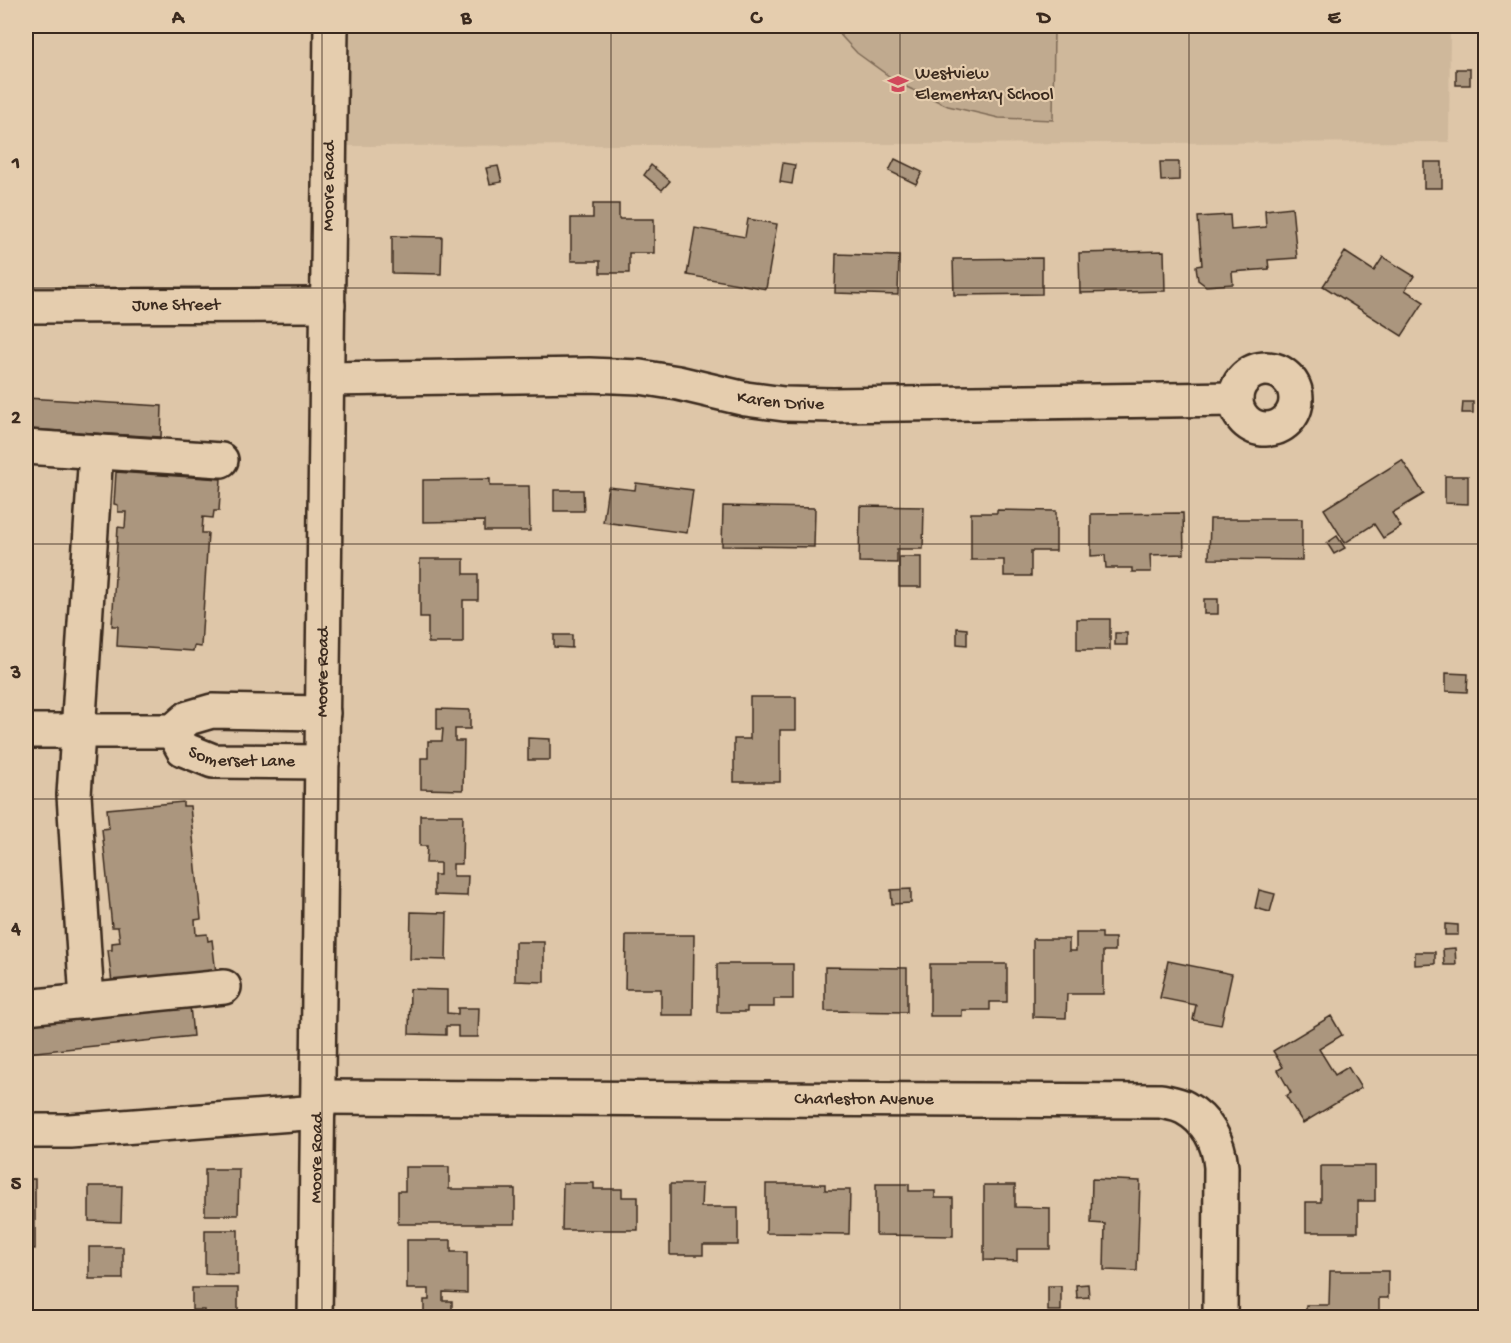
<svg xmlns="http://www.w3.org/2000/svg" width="1511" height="1343" font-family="'Gochi Hand',sans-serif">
<rect width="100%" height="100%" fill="#dec6a8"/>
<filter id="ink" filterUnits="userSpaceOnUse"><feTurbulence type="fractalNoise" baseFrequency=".0167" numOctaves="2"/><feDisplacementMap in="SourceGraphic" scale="12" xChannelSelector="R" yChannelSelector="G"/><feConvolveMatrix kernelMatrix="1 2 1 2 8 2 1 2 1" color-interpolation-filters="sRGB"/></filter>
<g filter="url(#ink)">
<path fill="#cfb89b" d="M347 26H1450L1449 142 345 146Z"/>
<path fill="#c0aa8f" stroke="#7e6a56" stroke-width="1.5" d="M832 26H1054L1053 120 999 118 948 106 900 84 857 53Z"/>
<g fill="#ab967e" stroke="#3b2a1e" stroke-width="1.5">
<rect x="1456" y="69" width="14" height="16"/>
<path d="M895 159 922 172 916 184 889 171Z"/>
<path d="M1160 162H1179V180L1161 181Z"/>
<rect x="1424" y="162" width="18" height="26"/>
<path d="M783 163 795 165 792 184 780 182Z"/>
<path d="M651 165 670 181 662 190 644 175Z"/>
<path d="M498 166 502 182 490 184 486 168Z"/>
<path d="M593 204H619V219H654V253H629V273H600V261H571V218H593Z"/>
<path d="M1292 207 1297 258 1268 260 1269 269 1232 272 1233 284 1206 286 1198 280 1196 266 1202 265 1198 217 1230 215 1231 230 1266 227 1265 210Z"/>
<path d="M748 219 777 224 766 289 687 275 695 228 745 237Z"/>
<path d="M392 236 442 237 441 274 392 273Z"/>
<path d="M1164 251 1165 291 1080 293 1079 253Z"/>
<path d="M1345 252 1374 271 1383 257 1414 276 1405 290 1424 302 1402 336 1323 286Z"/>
<path d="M836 254 899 256 898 295 835 293Z"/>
<path d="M1042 258V294L954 295 953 259Z"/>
<path d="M26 398 162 406 161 437 26 429Z"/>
<path d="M1463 402H1473V413H1462Z"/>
<path d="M1402 460 1424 494 1392 513 1401 527 1383 538 1374 524 1345 543 1324 509Z"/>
<path d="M116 472 221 479 219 511H214L213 518 203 517 202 533H208L201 647 194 646 193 651 117 646 118 626H112L118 527 125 528 126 512H118V505L114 504Z"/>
<path d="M1445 476H1468V504L1445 503Z"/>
<path d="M490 479V486H529L530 531H484V521L423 522V480Z"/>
<path d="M636 483 693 490 687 533 603 522 608 487 635 490Z"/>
<path d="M554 490H583L584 511H554Z"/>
<path d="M723 506 815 508 814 547 722 546Z"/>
<path d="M860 506 924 507 923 549H897V563L859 562Z"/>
<path d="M997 510 1056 511V551H1031V576H1004V560H971V513H997Z"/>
<path d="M1183 513 1184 554 1150 555 1151 572H1132V568H1106L1105 555 1091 556V514Z"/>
<path d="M1210 519H1302V560L1209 559Z"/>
<path d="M1337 536 1345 548 1334 554 1327 543Z"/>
<rect x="899" y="557" width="22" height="30"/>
<path d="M420 559H464V574H478V600H463V643H428V617H420Z"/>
<rect x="1204" y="599" width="14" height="15"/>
<rect x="1077" y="619" width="33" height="31"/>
<path d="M957 628 967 629V645L957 644Z"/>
<rect x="1115" y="633" width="12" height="12"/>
<path d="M554 635H572V648L554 647Z"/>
<path d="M1446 673 1468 674 1467 692 1446 691Z"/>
<path d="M750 697H796V730H780V782H734V739H750Z"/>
<path d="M437 709 470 710V729H455V741H464L463 790 421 789V758H428V741H442L443 729H437Z"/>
<path d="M528 738 550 739V760H528Z"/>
<path d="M183 802V806H190L201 919 195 920 196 935 207 934 208 941 212 940 216 973 112 983 108 950H112V943L120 942 118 927H112L102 829 109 828 107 809Z"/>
<path d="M420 815H463L462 864H453V876H468L467 896 434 895V875H440V863H426L427 846H420Z"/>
<path d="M911 889V903L892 904 891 890Z"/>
<path d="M1259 890 1275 894 1270 912 1255 908Z"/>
<path d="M411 912 447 913 446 960 410 959Z"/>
<path d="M1445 924 1458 925V935H1445Z"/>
<path d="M1076 933H1102V938H1115V951H1103V994H1067L1066 1018 1033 1017V939H1069V951H1076Z"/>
<path d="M626 935H694L693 1015H661V989H625Z"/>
<path d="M515 942H544V982L515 981Z"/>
<path d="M1455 948 1456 965H1444L1443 949Z"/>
<path d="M1415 952H1435V964L1415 965Z"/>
<rect x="1481" y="955" width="5" height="26"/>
<path d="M1168 961 1232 974 1221 1025 1193 1020 1196 1005 1160 998Z"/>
<path d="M717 964H793V999H774V1007H747V1012H717Z"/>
<path d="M930 964H1007V1002H990V1010H962V1016H930Z"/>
<path d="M825 967 907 968V1012L825 1011Z"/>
<path d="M410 989 447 990V1013L458 1014V1008H479L478 1037H458V1026H446V1035L409 1034Z"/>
<path d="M190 1006 193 1036 26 1053V1022Z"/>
<path d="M1331 1016 1342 1035 1319 1049 1335 1075 1348 1067 1361 1088 1303 1123 1286 1096 1291 1093 1278 1070 1283 1067 1273 1051Z"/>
<path d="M1321 1166H1375V1201H1358V1232H1306V1202H1321Z"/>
<path d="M405 1167H449V1189H515V1224H398V1191H405Z"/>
<path d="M205 1169H239L238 1215H205Z"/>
<path d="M26 1179H35V1249L26 1248Z"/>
<path d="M1092 1179 1140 1181 1137 1271 1104 1270 1105 1224 1091 1223Z"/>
<path d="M563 1183H594V1189H622V1197H638V1230H562Z"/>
<path d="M670 1184H702L701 1207H738V1245H703V1255H670Z"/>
<path d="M766 1184H825V1190H850L849 1234 766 1233Z"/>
<path d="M876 1184H909V1191H935V1198H953V1236L876 1235Z"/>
<path d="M984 1185H1015V1207L1050 1208V1249H1017V1261L984 1260Z"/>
<path d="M89 1186H122L121 1222 89 1221Z"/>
<path d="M205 1230H238V1275L205 1274Z"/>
<path d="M407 1240H451V1252H467V1293L443 1292V1301H452V1318H424V1300H429V1289H407Z"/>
<rect x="89" y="1247" width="34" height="32"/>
<path d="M1330 1271H1388V1298H1379V1318H1306V1305H1329Z"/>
<path d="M1088 1284 1089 1297 1077 1298 1076 1285Z"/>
<rect x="1048" y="1286" width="13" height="25"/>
<path d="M192 1288H238V1318H204V1310H192Z"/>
<path d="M125 1311 155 1312V1318H125Z"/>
</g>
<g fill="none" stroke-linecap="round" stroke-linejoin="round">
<g stroke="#3b2a1e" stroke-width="38">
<g id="minor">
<path id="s1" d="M26 306 328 305"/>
<circle cx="1266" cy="399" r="30"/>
<path id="s2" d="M327 379 589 375 640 377 678 383 746 399 784 404 833 405 1235 399"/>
<path d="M26 447 221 460"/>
<path d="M26 731H173L188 718 212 711 323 713"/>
<path id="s3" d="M173 731 183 749 213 761 322 762"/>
<path d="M87 1001 74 795 96 452"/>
<path d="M26 1007 224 987"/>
<path id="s4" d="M318 1097 1161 1101C1169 1103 1178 1104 1185 1108 1207 1120 1219 1142 1221 1167L1220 1318"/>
<path d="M26 1131H70L318 1112"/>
<path id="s5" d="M315 1318 331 26"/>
</g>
</g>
<use href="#minor" stroke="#e5cdae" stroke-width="33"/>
</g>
</g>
<path fill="none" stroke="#3b2a1e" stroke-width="1.5" stroke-opacity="0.55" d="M322 26V1318M611 26V1318M900 26V1318M1189 26V1318M26 288H1486M26 544H1486M26 799H1486M26 1055H1486"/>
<defs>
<g id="school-bare" transform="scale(1.62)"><path d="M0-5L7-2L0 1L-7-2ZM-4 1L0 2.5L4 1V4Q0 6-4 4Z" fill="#d1495b" stroke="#e5cdae" stroke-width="2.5" paint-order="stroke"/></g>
</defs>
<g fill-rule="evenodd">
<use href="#school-bare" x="898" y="84"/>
</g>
<g text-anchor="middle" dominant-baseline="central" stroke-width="4.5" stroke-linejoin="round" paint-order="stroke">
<g font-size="18" fill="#3b2a1e" stroke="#e5cdae" text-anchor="start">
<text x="915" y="74">Westview<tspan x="915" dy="21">Elementary School</tspan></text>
</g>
<g font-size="18" fill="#3b2a1e" stroke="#e5cdae">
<text stroke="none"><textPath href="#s5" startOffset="1132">Moore Road</textPath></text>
<text stroke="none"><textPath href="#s1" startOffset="150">June Street</textPath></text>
<text stroke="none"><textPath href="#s2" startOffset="456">Karen Drive</textPath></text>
<text stroke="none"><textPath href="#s5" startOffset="646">Moore Road</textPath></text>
<text stroke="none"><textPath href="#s3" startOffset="81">Somerset Lane</textPath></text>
<text stroke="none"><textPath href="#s4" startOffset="546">Charleston Avenue</textPath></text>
<text stroke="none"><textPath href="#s5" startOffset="160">Moore Road</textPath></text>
</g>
</g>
<rect width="1511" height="1343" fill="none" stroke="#e5cdae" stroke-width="66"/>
<rect x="33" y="33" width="1445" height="1277" fill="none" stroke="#3b2a1e" stroke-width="2"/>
<g font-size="20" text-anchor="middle" font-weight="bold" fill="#3b2a1e">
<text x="178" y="23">A</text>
<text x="466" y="23">B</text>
<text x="756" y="23">C</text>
<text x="1044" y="23">D</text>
<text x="1334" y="23">E</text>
<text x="16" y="168">1</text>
<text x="16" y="423">2</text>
<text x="16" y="678">3</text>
<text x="16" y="934">4</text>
<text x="16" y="1189">5</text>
</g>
</svg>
